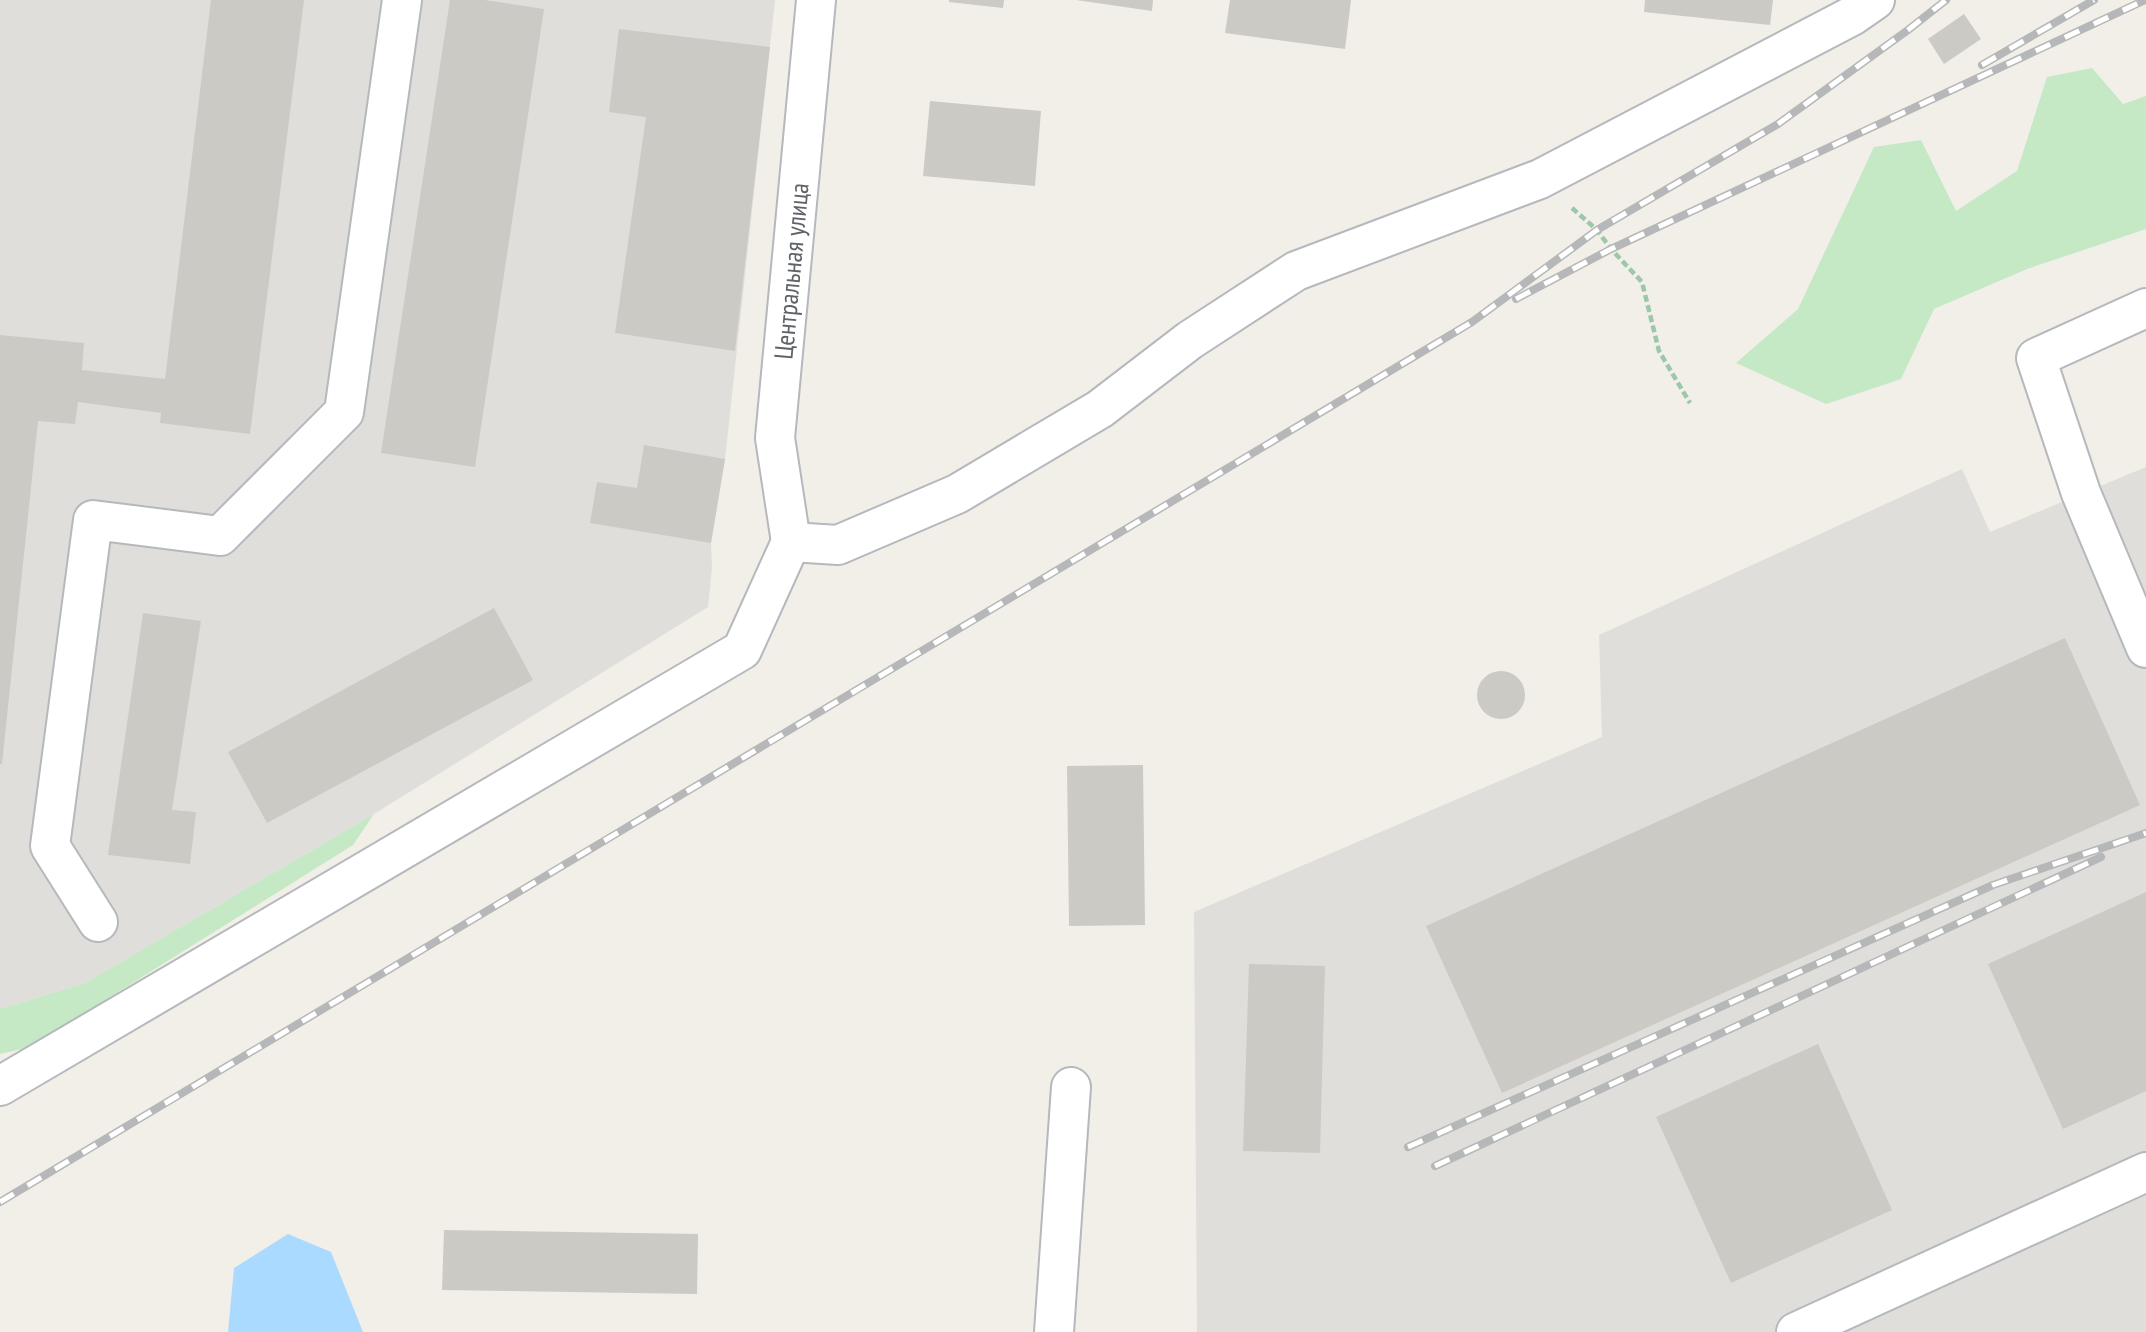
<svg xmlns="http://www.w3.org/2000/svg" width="2146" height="1332" font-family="'PT Sans Narrow',sans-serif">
<rect width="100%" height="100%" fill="#f1efe8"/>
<g fill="#e0deda">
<path d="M0 0H775L725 459 711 543 712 568 708 607 374 814 85 983 0 1009Z"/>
<path d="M2146 467V1332H1197L1194 912 1602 737 1599 635 1962 469 1990 532Z"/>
</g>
<g fill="#c5e8c5">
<path d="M2092 68 2123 104 2146 96V229L2027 269 1934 309 1901 379 1826 404 1736 363 1798 309 1874 147 1921 140 1956 211 2017 171 2047 77Z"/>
<path d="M374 814 353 845 30 1047 0 1054V1009L85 983Z"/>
</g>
<path fill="#aadaff" d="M288 1234 331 1252 363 1332H228L234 1268Z"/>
<g fill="#cccac5">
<path d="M211 0H304L250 434 160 423 161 413 78 402 75 424 38 421 2 764H0V335L84 343 82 370 165 379Z"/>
<path d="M450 0H485L544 9 475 467 381 453Z"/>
<path d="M949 0H1004L1003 8 949 2Z"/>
<path d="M1076 0H1153L1152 11Z"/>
<path d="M1230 0H1351L1345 49 1225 33Z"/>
<path d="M1645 0H1773L1770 25 1644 12Z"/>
<path d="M1964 14 1981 39 1944 64 1928 39Z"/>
<path d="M619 29 770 47 735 351 615 333 646 117 609 112Z"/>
<path d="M930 101 1041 111 1035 186 923 176Z"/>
<path d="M644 445 725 459 711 543 590 523 597 482 637 488Z"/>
<path d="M494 608 533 680 267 823 228 752Z"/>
<path d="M143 613 201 621 172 810 196 812 190 864 108 855Z"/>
<path d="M2065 638 2140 805 1502 1093 1426 926Z"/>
<circle cx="1501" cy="695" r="24"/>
<path d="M1143 765 1145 925 1069 926 1067 766Z"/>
<path d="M2146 892V1091L2063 1129 1988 964Z"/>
<path d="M1249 964 1325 966 1320 1153 1243 1151Z"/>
<path d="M1818 1044 1892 1210 1731 1283 1656 1117Z"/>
<path d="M444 1230 698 1234 697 1294 442 1290Z"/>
</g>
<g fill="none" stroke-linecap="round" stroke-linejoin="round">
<g stroke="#b5b8bc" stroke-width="42">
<g id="minor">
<path d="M2146 308 2036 358 2081 493 2146 648"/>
<path d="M791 542 838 545 957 494 1100 409 1190 340 1296 271 1540 179 1852 16 1875 0"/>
<path id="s1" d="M791 542 775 438 816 0"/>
<path d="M98 922 50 846 93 520 220 536 344 412 402 0"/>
<path d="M0 1086 742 650 791 542"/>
<path d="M1054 1332 1071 1087"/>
<path d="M1796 1332 2146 1172"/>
</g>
</g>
<path stroke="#9cc7a9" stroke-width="4.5" stroke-dasharray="7 3.5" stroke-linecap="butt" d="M1572 208 1597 230 1611 249 1642 282 1659 351 1690 403"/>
<use href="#minor" stroke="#fff" stroke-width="38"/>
<g stroke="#b6b7b8" stroke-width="8">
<g id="rail">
<path d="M1982 65 2094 0"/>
<path d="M1516 299 1611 249 2145 0"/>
<path d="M1408 1147 1993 885 2146 833"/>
<path d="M1435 1166 2101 857"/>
<path d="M0 1202 1472 322 1597 230 1778 124 1908 30 1946 0"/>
</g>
</g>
<use href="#rail" stroke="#fff" stroke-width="5" stroke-dasharray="16" stroke-linecap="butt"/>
</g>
<g text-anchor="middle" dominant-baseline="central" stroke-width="5" stroke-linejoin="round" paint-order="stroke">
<g font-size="26" fill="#5f6368" stroke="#fff">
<text stroke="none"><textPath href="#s1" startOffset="273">Центральная улица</textPath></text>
</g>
</g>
</svg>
